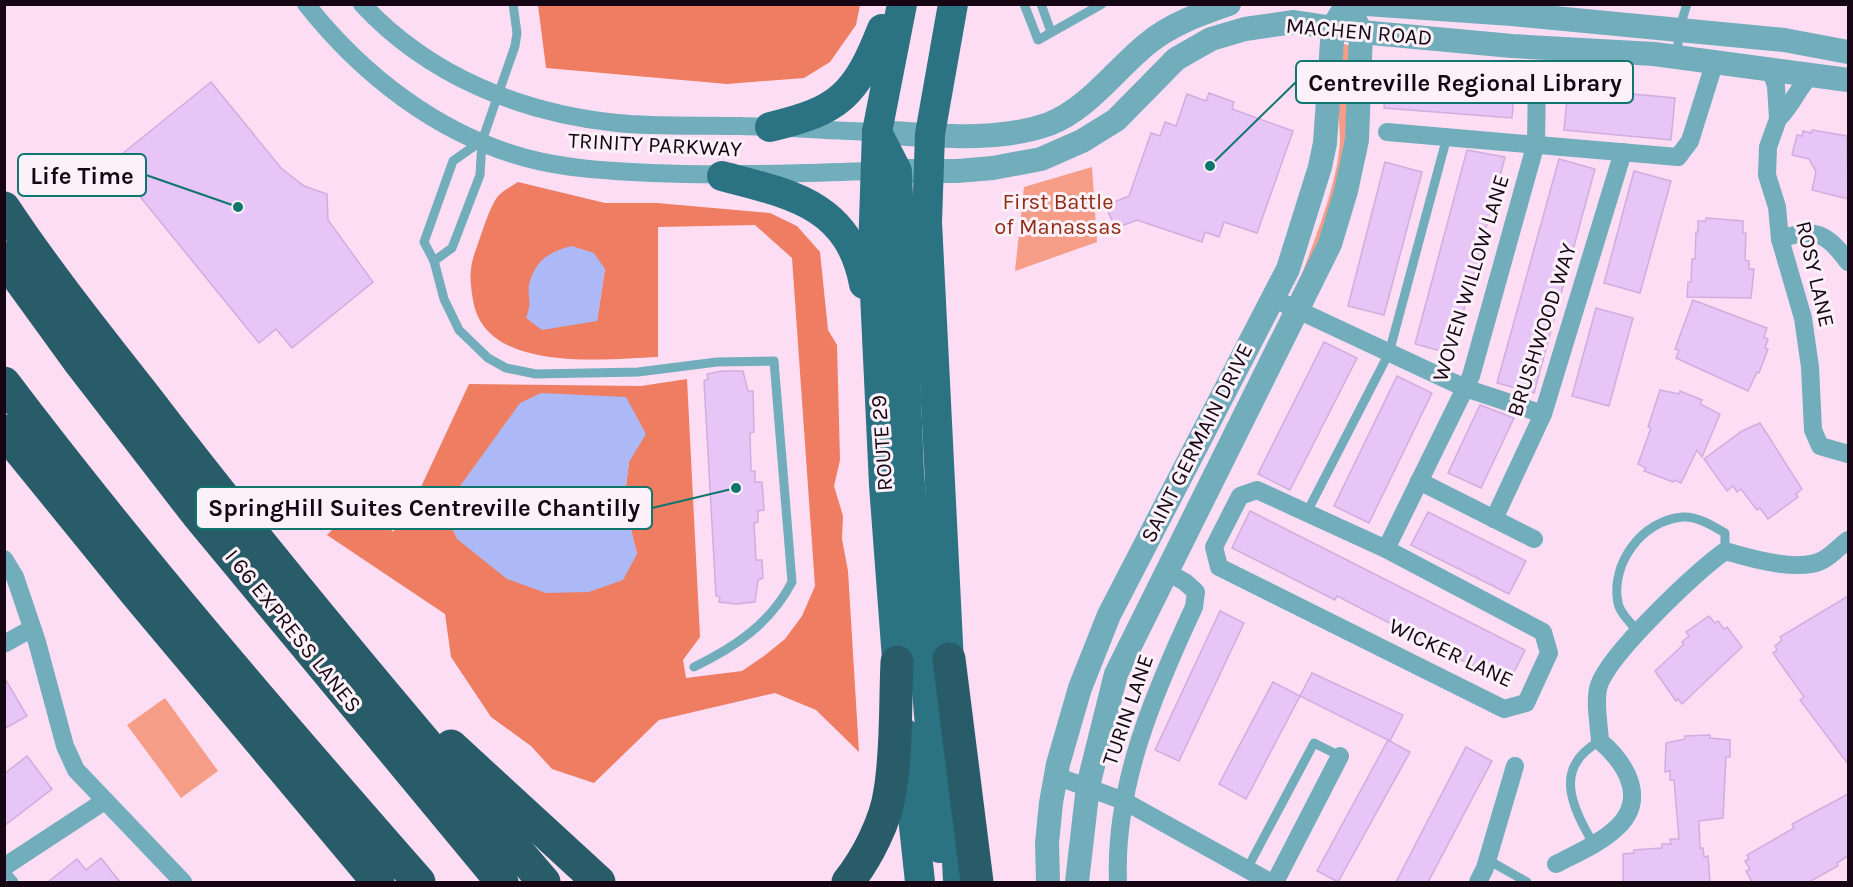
<svg xmlns="http://www.w3.org/2000/svg" width="1853" height="887" font-family="Karla,sans-serif">
<rect width="100%" height="100%" fill="#fcddf4"/>
<g fill="#f69d87">
<path d="M1344 44 1351 46 1345 144 1327 223 1299 282C1314 241 1338 183 1340 140 1340 120 1331 57 1344 44Z"/>
<path d="M1092 167 1097 242 1015 271 1024 187Z"/>
<path d="M165 698 218 771 181 798 127 725Z"/>
</g>
<g fill="#ee7d61" fill-rule="evenodd">
<path d="M538 5V4L860 5 856 25 830 62 804 78 727 84 546 68Z"/>
<path d="M518 182 605 203H657L770 213 797 226 820 252 828 330 837 345 840 460 834 486 843 516 842 539 848 571 859 752 816 710 775 693 659 720 594 783 552 769 531 746 491 717 451 657 445 614 327 535 351 511 356 516 367 505 393 532 414 502 469 384 641 386 687 379 700 637 683 660 686 678 742 671 764 656 785 639 802 616 815 586 792 258 755 225 658 227V357C604 359 485 374 473 300 470 282 469 271 474 255 480 240 489 206 499 195 504 190 512 186 518 182ZM605 269 597 321 532 304 529 287ZM629 462 624 502 637 554 449 522Z"/>
</g>
<g fill="#acb9f6">
<path d="M572 246 594 253 605 269 597 321 542 330 526 318C533 299 527 299 529 285 534 261 550 251 572 246Z"/>
<path d="M541 393 626 397 646 434 629 462 624 502 637 554 623 580 589 592 546 593 507 579 457 539 449 522 450 500 520 403Z"/>
</g>
<g fill="#e7c5f7" stroke="#cfaede" stroke-width="1.5">
<path d="M1387 72 1515 82 1512 118 1384 108Z"/>
<path d="M211 82 281 168 304 186 327 194 328 220 373 282 292 348 276 329 259 343 112 162Z"/>
<path d="M1568 88 1675 98 1671 140 1564 130Z"/>
<path d="M1209 93 1234 102 1232 109 1293 131 1257 233 1224 222 1219 237 1205 232 1202 242 1137 220 1116 228 1105 206 1129 196 1151 133 1160 136 1165 122 1176 126 1187 94 1206 101Z"/>
<path d="M1812 130 1847 136 1848 199 1812 190 1816 172 1809 159 1792 155 1797 135 1802 136 1803 131 1811 133Z"/>
<path d="M1467 150 1505 157 1452 354 1415 344Z"/>
<path d="M1559 159 1595 169 1534 393 1497 383Z"/>
<path d="M1385 162 1422 172 1384 315 1348 306Z"/>
<path d="M1634 171 1671 181 1640 293 1604 283Z"/>
<path d="M1706 218 1743 221V233H1746L1745 260 1749 261V269H1754L1751 298 1687 297 1688 282H1691L1692 259H1695L1696 232H1698V221H1706Z"/>
<path d="M1693 300 1767 328 1764 337 1768 339 1765 348 1768 349 1759 373 1757 372 1748 391 1676 358 1679 350 1675 349Z"/>
<path d="M1596 308 1633 318 1609 406 1572 396Z"/>
<path d="M1324 342 1357 358 1290 490 1258 474Z"/>
<path d="M722 371H743L748 391H753L754 432 750 433 751 471H755V482H762L764 510 758 511V522L754 523 756 560H762L763 578 758 580 755 602 736 604 719 602 720 597 716 596 704 381 708 379 707 374Z"/>
<path d="M1397 376 1432 393 1369 523 1334 506Z"/>
<path d="M1660 390 1679 394 1680 391 1702 400 1700 404 1720 414 1702 457 1697 450 1681 483 1674 480 1673 482 1644 471 1646 468 1638 464 1651 428 1648 427Z"/>
<path d="M1480 405 1514 418 1481 488 1448 473Z"/>
<path d="M1760 423 1802 489 1796 494 1798 497 1768 519 1760 508 1757 510 1741 489 1737 492 1733 486 1727 491 1704 459 1742 431Z"/>
<path d="M1250 511 1525 650 1508 684 1337 596 1335 600 1232 548Z"/>
<path d="M1428 512 1526 561 1509 594 1411 545Z"/>
<path d="M1848 596V764L1800 700 1804 697 1773 653 1777 650 1775 646 1782 640 1780 637Z"/>
<path d="M1220 611 1244 623 1179 761 1155 750Z"/>
<path d="M1709 616 1715 623 1718 621 1724 629 1727 627 1742 647 1682 704 1678 699 1676 701 1655 671 1684 644 1682 642 1689 636 1686 632Z"/>
<path d="M1312 673 1403 715 1390 741 1300 696Z"/>
<path d="M4 677 27 716 4 729Z"/>
<path d="M1273 682 1300 696 1246 799 1219 784Z"/>
<path d="M1710 735V738L1730 740V757H1726L1723 818 1699 821 1700 848H1703L1704 857 1708 856 1710 882H1623V854L1634 853V850L1662 848V844H1671L1670 839H1679L1674 780H1670V771L1665 772 1666 743 1685 739V736Z"/>
<path d="M1388 740 1410 752 1338 882 1317 871Z"/>
<path d="M1466 747 1492 761 1428 882H1396Z"/>
<path d="M27 756 52 789 4 826V774Z"/>
<path d="M1848 794V856L1837 863 1838 866 1809 882H1752L1746 871 1750 869 1745 861 1749 859 1747 855 1794 828 1792 824Z"/>
<path d="M101 858 120 882H48L77 859 86 870Z"/>
</g>
<g fill="none" stroke-linecap="round" stroke-linejoin="round">
<g stroke="#71adbb" stroke-width="9">
<path d="M1024 4 1038 40 1102 4"/>
<path d="M1041 4 1051 32"/>
<path d="M1677 57 1679 30 1687 4"/>
<path d="M480 142 453 161 424 242 434 261 444 299 459 330 488 358 506 368 536 374 638 372 717 362 774 361 792 582C770 624 735 647 694 667"/>
<path d="M434 261 452 248 480 175 482 141 515 46 517 33 513 4"/>
<path d="M1307 512 1389 353 1447 137"/>
<path d="M1639 633C1633 625 1620 614 1618 603 1610 564 1642 520 1683 517 1697 516 1713 526 1725 533V551"/>
<path d="M1593 843C1571 805 1553 767 1600 741"/>
<path d="M1488 860 1527 882"/>
<path d="M1247 869 1314 743 1340 756"/>
<path d="M4 870 14 882"/>
</g>
<g stroke="#71adbb" stroke-width="18">
<path d="M306 4C362 75 438 134 526 158 567 169 609 171 652 173 726 176 800 173 874 171"/>
<path d="M362 4C429 76 521 113 617 123 658 127 699 125 740 126 786 127 831 131 877 132"/>
<path d="M1771 70 1776 86 1778 119 1768 147 1767 175 1777 207 1780 239 1803 318 1810 367 1813 430 1820 446 1848 454"/>
<path d="M1778 119C1792 106 1797 89 1811 75"/>
<path d="M1387 132 1678 157 1690 141 1715 61"/>
<path d="M1780 239C1815 227 1827 233 1848 262"/>
<path d="M1272 298 1465 388 1543 414"/>
<path d="M1419 481 1534 539"/>
<path d="M1257 490 1386 549 1543 632 1549 653 1526 703 1504 709 1219 567 1214 547 1240 496Z"/>
<path d="M1494 519 1543 414 1623 152"/>
<path d="M1386 549 1471 376 1536 143 1537 76"/>
<path d="M4 559 15 577 37 642 65 746 76 770 183 882"/>
<path d="M4 644 31 629"/>
<path d="M1056 776 1124 801 1270 882"/>
<path d="M1556 864C1575 854 1597 845 1613 831 1649 802 1628 765 1600 741 1599 725 1594 700 1599 685 1611 652 1695 573 1725 551 1749 558 1799 573 1823 560 1832 555 1840 546 1848 540"/>
<path d="M4 867 103 802"/>
<path d="M1118 882C1114 786 1154 693 1194 607L1196 592 1185 582 1167 572"/>
<path d="M1275 882 1340 756"/>
<path d="M1478 882 1485 868 1515 766"/>
</g>
<g stroke="#71adbb" stroke-width="24">
<path d="M1366 4 1512 14 1784 40 1848 52"/>
<path d="M877 132C932 135 996 143 1049 124 1088 109 1116 69 1147 44 1171 24 1200 14 1229 4"/>
<path d="M879 171H957L993 168 1041 159 1082 141 1116 120 1176 59 1211 39 1245 29 1294 22 1361 32 1512 46 1654 54 1848 80"/>
<path d="M1048 882 1047 843 1051 803 1058 764 1080 688 1109 615 1288 269 1320 167 1325 143 1333 27 1347 4"/>
<path d="M1077 882 1088 786 1116 674 1330 244 1346 191 1357 140 1361 32 1354 18"/>
</g>
<g stroke="#2b7382" stroke-width="30">
<path d="M770 127C839 111 856 95 882 29"/>
<path d="M877 132 897 171 909 472 940 848"/>
<path d="M722 176C790 194 849 204 864 284"/>
<path d="M950 683 927 222 930 134 953 4"/>
<path d="M899 686 884 485 873 251 877 132 902 4"/>
<path d="M904 733 920 882"/>
<path d="M955 815 958 882"/>
</g>
<g stroke="#285c68" stroke-width="33">
<path d="M4 208C51 279 105 345 157 412 281 573 412 728 544 882"/>
<path d="M4 258 81 364 197 514 502 882"/>
<path d="M4 383C135 556 277 720 419 882"/>
<path d="M4 431 135 592 378 882"/>
<path d="M949 659 977 882"/>
<path d="M451 746 599 882"/>
<path d="M848 882C867 858 886 821 890 791 897 749 895 704 897 662"/>
</g>
</g>
<g text-anchor="middle" dominant-baseline="central" stroke-width="6" stroke-linejoin="round" paint-order="stroke">
<g font-size="22" fill="#160613" stroke="#fcf1f9">
<text transform="translate(1359 32) rotate(5)">MACHEN ROAD</text>
<text transform="translate(655 145) rotate(3)">TRINITY PARKWAY</text>
<text transform="translate(1815 274) rotate(77)">ROSY LANE</text>
<text transform="translate(1471 278) rotate(-73)">WOVEN WILLOW LANE</text>
<text transform="translate(1542 330) rotate(-72)">BRUSHWOOD WAY</text>
<text transform="translate(882 443) rotate(-94)">ROUTE 29</text>
<text transform="translate(1197 443) rotate(-63)">SAINT GERMAIN DRIVE</text>
<text transform="translate(293 631) rotate(51)">I 66 EXPRESS LANES</text>
<text transform="translate(1451 653) rotate(25)">WICKER LANE</text>
<text transform="translate(1128 710) rotate(-71)">TURIN LANE</text>
</g>
<g font-size="22" fill="#902b11" stroke="#fcf1f9">
<text x="1058" y="202">First Battle<tspan x="1058" dy="25">of Manassas</tspan></text>
</g>
</g>
<path fill="none" stroke="#0f766e" stroke-width="2" d="M1210 166L1296 82M238 207L146 175M736 488L652 508"/>
<g fill="#0f766e" stroke="#fcf1f9" stroke-width="2">
<circle cx="1210" cy="166" r="6"/>
<circle cx="238" cy="207" r="6"/>
<circle cx="736" cy="488" r="6"/>
</g>
<g fill="#fcf1f9" stroke="#0f766e" stroke-width="2">
<rect x="1296" y="61" width="337" height="42" rx="6"/>
<rect x="18" y="154" width="128" height="42" rx="6"/>
<rect x="196" y="487" width="456" height="42" rx="6"/>
</g>
<g font-size="24" text-anchor="middle" font-weight="bold" fill="#160613">
<text x="1465" y="91">Centreville Regional Library</text>
<text x="82" y="184">Life Time</text>
<text x="424" y="516">SpringHill Suites Centreville Chantilly</text>
</g>
<rect width="1853" height="887" fill="none" stroke="#160613" stroke-width="12"/>
</svg>
